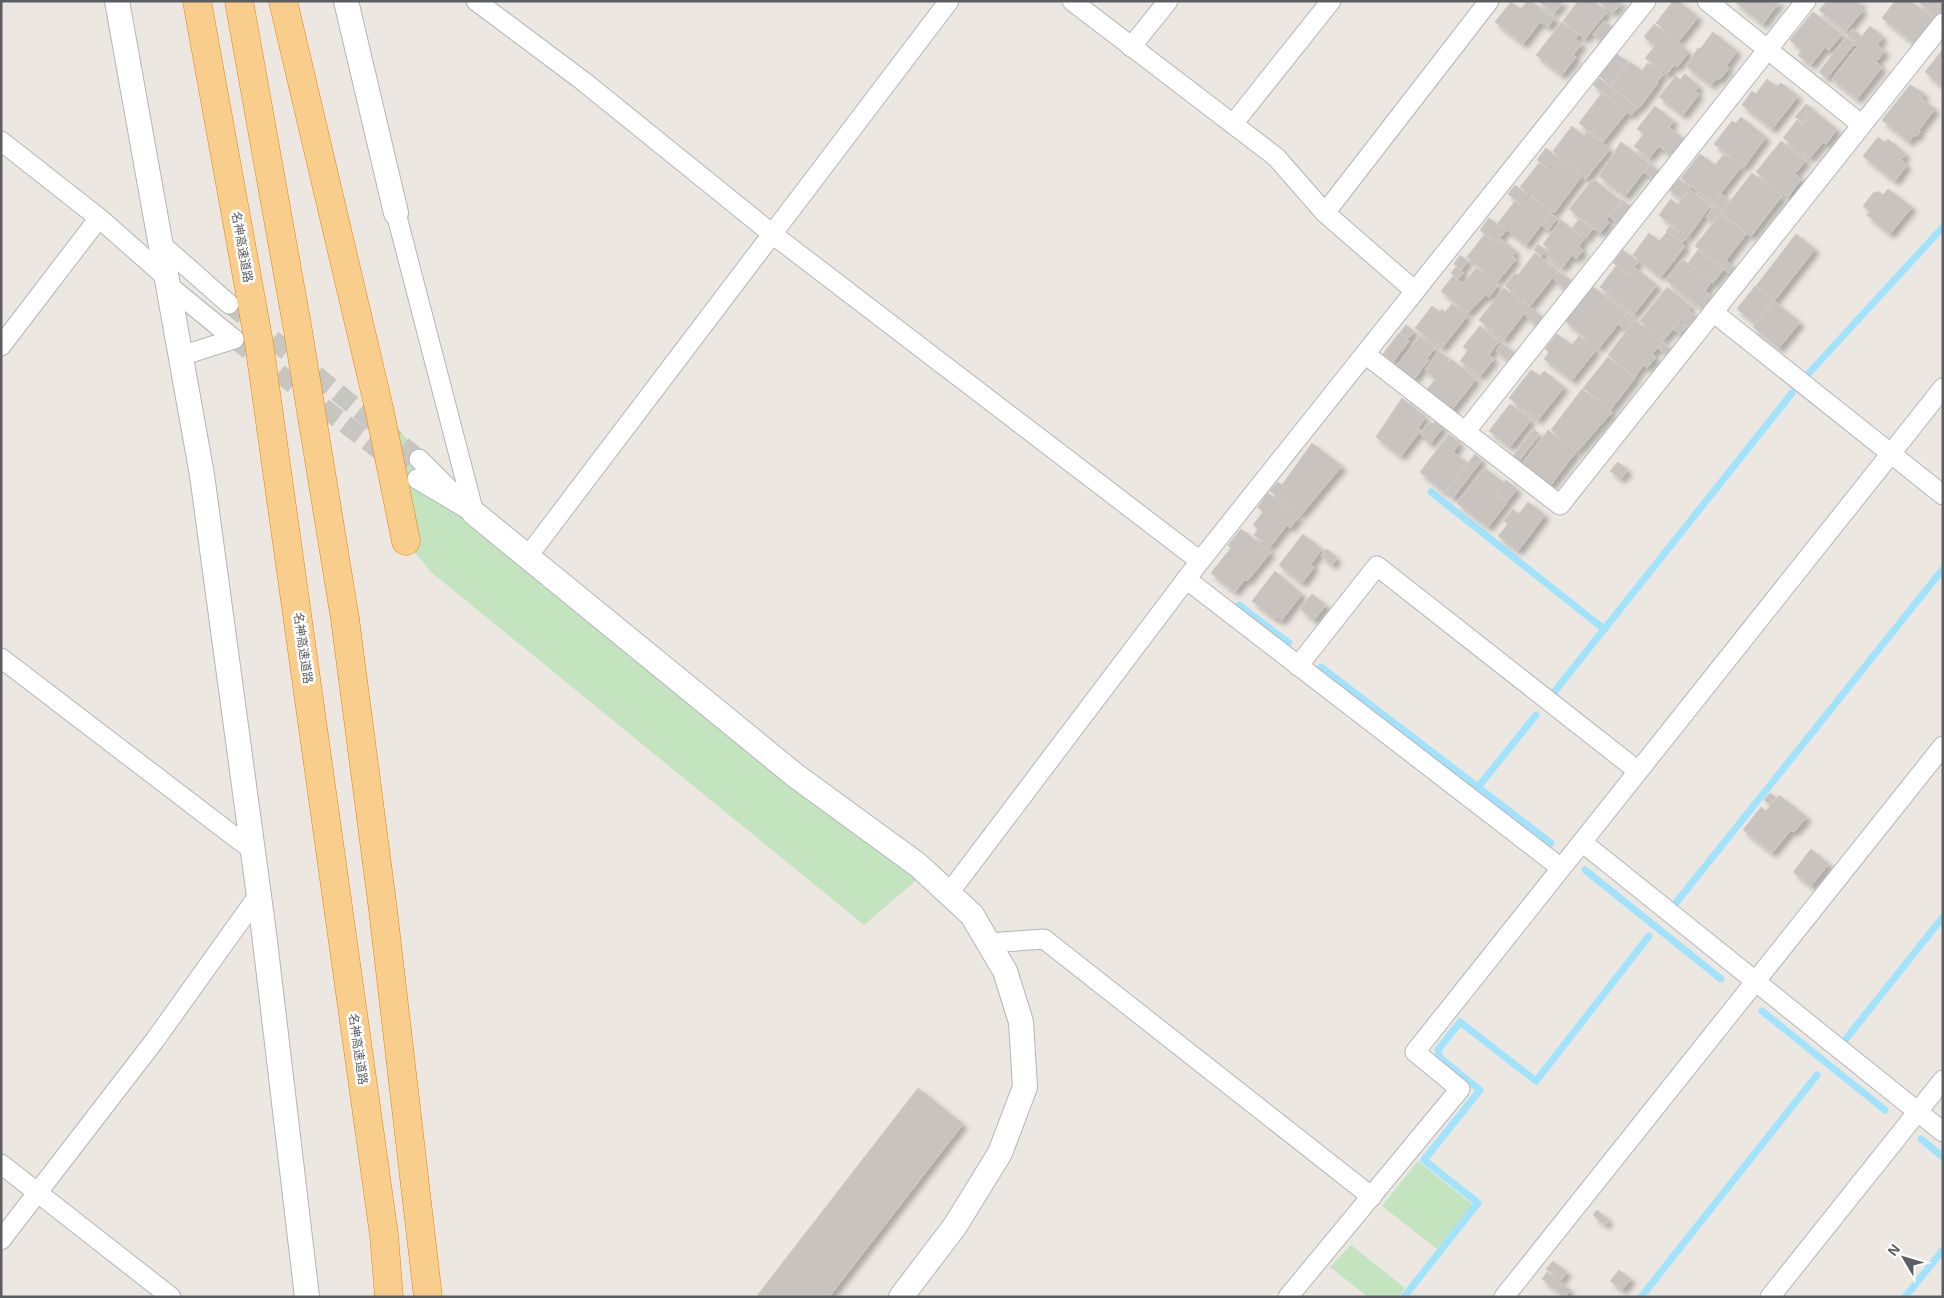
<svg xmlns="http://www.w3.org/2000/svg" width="1944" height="1298" font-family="Arial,'Noto Sans JP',sans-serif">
<defs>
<filter id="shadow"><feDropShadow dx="4.5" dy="4.5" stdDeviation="2.5" flood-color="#0004"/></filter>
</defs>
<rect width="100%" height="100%" fill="#ece8e1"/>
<g fill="#c3e4be">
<path d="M379 408 474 513 926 872 864 925 431 572 406 541Z"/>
<path d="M1418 1161 1473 1205 1437 1249 1382 1206Z"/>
<path d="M1351 1245 1405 1288 1399 1297H1368L1330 1267Z"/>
</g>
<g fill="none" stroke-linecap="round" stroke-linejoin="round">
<g stroke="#a1e2fc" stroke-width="7">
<path d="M1808 374 1943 227"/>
<path d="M1431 492 1604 629"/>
<path d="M1239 605 1289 643"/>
<path d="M1321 667 1551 843"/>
<path d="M1551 696 1792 393"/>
<path d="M1478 787 1536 715"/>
<path d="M1585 870 1721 979"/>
<path d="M1675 904 1943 569"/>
<path d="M1762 1011 1885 1110"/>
<path d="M1845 1040 1943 917"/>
<path d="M1921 1139 1943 1157"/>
<path d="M1404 1297 1478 1203 1424 1160 1480 1090 1439 1057 1438 1050 1460 1022 1536 1081 1649 936"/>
<path d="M1641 1297 1817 1075"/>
<path d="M1905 1297 1943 1250"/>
</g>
</g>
<g fill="#c8c3bf" stroke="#d1c9c0" filter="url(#shadow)">
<path d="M1527 1H1531L1547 13 1523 44 1495 22 1511 2 1521 9Z"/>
<path d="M1538 1H1564L1554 13Z"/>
<path d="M1578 1H1594L1607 12 1585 39 1563 21Z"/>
<path d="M1598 1H1623L1613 13Z"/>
<path d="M1673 1H1679L1698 17 1679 41 1656 23Z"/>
<path d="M1734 1H1780L1763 24Z"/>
<path d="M1827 1H1862L1858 6 1863 10 1846 31 1819 10Z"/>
<path d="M1895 1H1911L1935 20 1916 45 1882 18Z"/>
<path d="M1917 1H1939L1943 5V13L1939 18Z"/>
<path d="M1813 12 1842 34 1829 50 1825 47 1811 65 1798 55 1802 50 1790 40Z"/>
<path d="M1548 13 1555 18 1548 27 1541 22Z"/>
<path d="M1604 21 1615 29 1604 43 1593 35Z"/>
<path d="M1562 22 1578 35 1575 39 1582 44 1573 55 1576 57 1562 75 1536 55Z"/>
<path d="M1654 24 1689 52 1677 67 1674 65 1667 74 1645 58 1655 46 1644 37Z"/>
<path d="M1870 26 1883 37 1877 45 1885 51 1876 62 1882 67 1857 99 1832 79 1857 47 1855 45Z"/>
<path d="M1852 29 1860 35 1855 42 1847 36Z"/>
<path d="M1713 32 1737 51 1726 66 1729 68 1719 80 1717 78 1711 85 1686 66 1698 48 1700 49Z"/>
<path d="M1846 37 1855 43 1827 78 1819 72Z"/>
<path d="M1943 49V87L1925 72Z"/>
<path d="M1617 54 1628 62 1610 85 1599 76Z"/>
<path d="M1630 62 1658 83 1639 108 1611 86Z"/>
<path d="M1648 63 1663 74 1657 82 1642 70Z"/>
<path d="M1685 74 1699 86 1695 91 1699 94 1683 115 1659 97 1676 76 1680 80Z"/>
<path d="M1599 78 1637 108 1631 115 1593 85Z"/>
<path d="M1767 79 1777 87 1781 83 1798 96 1772 129 1742 105 1752 91 1756 94Z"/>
<path d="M1910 85 1925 94 1921 98 1935 109 1919 130 1920 132 1916 137 1914 135 1909 142 1882 120Z"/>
<path d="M1602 93 1627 112 1603 142 1579 123Z"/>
<path d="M1806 104 1813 109 1803 123 1795 117Z"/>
<path d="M1655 106 1674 121 1669 127 1685 140 1672 156 1659 146 1649 158 1634 146 1644 134 1637 129Z"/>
<path d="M1814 111 1837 129 1826 144 1823 142 1810 158 1783 138 1797 120 1803 125Z"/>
<path d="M1741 117 1766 137 1744 167 1714 144 1732 121 1736 123Z"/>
<path d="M1572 126 1584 136 1587 131 1610 149 1586 179 1553 151Z"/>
<path d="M1878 137 1885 143 1888 139 1906 154 1901 160 1907 165 1895 181 1863 156Z"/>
<path d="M1781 141 1806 160 1795 174 1801 179 1788 197 1756 172Z"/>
<path d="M1621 142 1650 164 1625 196 1599 176Z"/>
<path d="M1546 148 1558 158 1549 169 1537 160Z"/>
<path d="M1700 154 1715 165 1724 154 1741 167 1713 203 1681 178Z"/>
<path d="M1559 159 1581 177 1554 213 1520 187 1539 163 1550 171Z"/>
<path d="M1650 164 1661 173 1655 180 1644 172Z"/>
<path d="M1752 173 1782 196 1751 236 1721 213Z"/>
<path d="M1676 177 1690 187 1681 199 1667 188Z"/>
<path d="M1593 179 1621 201 1606 220 1609 222 1600 233 1569 209Z"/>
<path d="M1515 185 1528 195 1521 204 1508 194Z"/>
<path d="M1888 189 1912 207 1890 234 1867 215 1870 212 1863 206 1874 192 1876 193 1878 191 1883 195Z"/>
<path d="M1690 190 1710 206 1688 237 1659 215 1671 199 1678 205Z"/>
<path d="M1721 194 1729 201 1722 210 1714 203Z"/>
<path d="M1530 196 1551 212 1526 245 1498 223 1515 201 1522 206Z"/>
<path d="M1623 200 1632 208 1619 225 1610 217Z"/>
<path d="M1715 205 1721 210 1712 222 1706 217Z"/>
<path d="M1551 214 1557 218 1548 230 1542 226Z"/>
<path d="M1720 214 1746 234 1721 267 1695 246Z"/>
<path d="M1489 218 1506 230 1496 243 1480 230Z"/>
<path d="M1579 219 1593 229 1586 238 1572 228Z"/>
<path d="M1561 220 1584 239 1579 246 1583 250 1576 259 1572 255 1562 268 1545 255 1550 250 1543 244Z"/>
<path d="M1670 226 1686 238 1682 243 1666 231Z"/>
<path d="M1667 232 1685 246 1661 277 1633 255 1649 233 1659 241Z"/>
<path d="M1796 234 1815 249 1775 300 1756 286Z"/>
<path d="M1484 235 1496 244 1501 239 1516 251 1512 256 1516 259 1498 281 1467 257Z"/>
<path d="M1538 244 1546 250 1541 256 1534 250Z"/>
<path d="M1623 250 1638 262 1628 274 1613 263Z"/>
<path d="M1698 250 1723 270 1713 283 1688 263Z"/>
<path d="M1535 253 1558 271 1530 306 1505 286 1515 273 1518 275Z"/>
<path d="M1460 255 1468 261 1461 270 1454 264Z"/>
<path d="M1682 259 1711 282 1705 291 1714 299 1705 311 1666 280Z"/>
<path d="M1726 261 1737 270 1733 276 1721 267Z"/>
<path d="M1616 266 1628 275 1634 267 1657 285 1634 314 1600 287Z"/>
<path d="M1456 267 1464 273 1458 279 1451 273Z"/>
<path d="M1476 268 1498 285 1489 297 1486 295 1468 313 1441 291 1453 276 1463 284Z"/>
<path d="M1559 272 1573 282 1567 290 1554 280Z"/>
<path d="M1592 286 1627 313 1599 348 1565 321Z"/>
<path d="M1755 286 1773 300 1755 323 1737 309Z"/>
<path d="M1667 287 1691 306 1664 340 1640 321Z"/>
<path d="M1504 288 1529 307 1504 340 1479 320Z"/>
<path d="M1774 301 1800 322 1779 348 1753 327Z"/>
<path d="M1452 304 1467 316 1442 348 1415 328 1432 306 1440 312 1442 309 1445 312Z"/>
<path d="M1531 308 1545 319 1539 326 1525 315Z"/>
<path d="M1688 310 1699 319 1691 330 1680 320Z"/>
<path d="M1628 313 1635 319 1625 331 1619 325Z"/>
<path d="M1635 320 1662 342 1652 354 1656 357 1647 368 1643 365 1635 377 1608 355Z"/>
<path d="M1679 322 1686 327 1680 334 1673 329Z"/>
<path d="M1406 325 1414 331 1408 339 1400 333Z"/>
<path d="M1480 326 1499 341 1489 355 1494 359 1480 376 1460 361 1468 350 1463 347Z"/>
<path d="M1399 333 1409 341 1393 362 1383 354Z"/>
<path d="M1557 334 1572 345 1579 336 1596 350 1572 380 1544 359 1549 352 1545 349Z"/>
<path d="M1420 336 1435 348 1427 358 1429 360 1414 379 1397 366Z"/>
<path d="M1502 343 1515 353 1509 361 1496 351Z"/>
<path d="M1663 343 1675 352 1671 358 1658 348Z"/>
<path d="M1439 351 1449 359 1434 377 1425 370Z"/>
<path d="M1608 357 1635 378 1611 409 1583 388Z"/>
<path d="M1451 359 1476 379 1451 411 1426 391Z"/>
<path d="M1531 370 1540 376 1544 371 1564 387 1538 420 1509 398Z"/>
<path d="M1582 389 1612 412 1578 451 1551 430Z"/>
<path d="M1402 398 1426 417 1418 428 1421 430 1401 456 1376 437Z"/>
<path d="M1510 404 1531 420 1510 447 1489 431Z"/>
<path d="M1435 421 1443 427 1430 444 1420 433 1429 422 1433 424Z"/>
<path d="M1534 429 1539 434 1517 463 1511 459Z"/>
<path d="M1548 430 1576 452 1550 486 1522 464Z"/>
<path d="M1449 434 1460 443 1453 452 1467 463 1444 492 1420 472Z"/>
<path d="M1312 443 1342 466 1301 515 1270 491 1278 482 1282 485Z"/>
<path d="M1475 454 1482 460 1453 498 1446 492Z"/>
<path d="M1618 462 1628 470 1621 479 1610 471Z"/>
<path d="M1485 468 1504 483 1495 494 1507 503 1488 527 1457 503Z"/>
<path d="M1506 480 1517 489 1507 502 1496 493Z"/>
<path d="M1268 493 1299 517 1290 528 1287 525 1270 547 1254 535 1258 529 1253 525 1263 512 1258 507Z"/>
<path d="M1528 502 1545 515 1518 551 1498 536 1508 524 1504 521 1513 509 1519 514Z"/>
<path d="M1241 529 1271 552 1247 581 1245 579 1235 592 1211 573 1231 548 1228 545Z"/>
<path d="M1303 534 1322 549 1311 564 1314 567 1302 583 1279 565Z"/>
<path d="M1327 549 1337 558 1332 565 1321 556Z"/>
<path d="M1275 571 1302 594 1281 621 1277 617 1275 619 1252 601Z"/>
<path d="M1312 594 1326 605 1314 620 1300 609Z"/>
<path d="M1770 793 1776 797 1770 805 1764 800Z"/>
<path d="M1779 795 1807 817 1794 832 1791 830 1772 853 1743 830 1761 807 1766 811Z"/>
<path d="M1811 849 1829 864 1811 886 1793 872Z"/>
<path d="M918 1088 963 1124 829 1297H756Z"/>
<path d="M1597 1210 1609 1220 1605 1225 1593 1215Z"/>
<path d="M1553 1261 1567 1272 1561 1280 1546 1269Z"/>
<path d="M1619 1270 1631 1279 1622 1290 1610 1281Z"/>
<path d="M1547 1272 1570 1290 1565 1297 1542 1279Z"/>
</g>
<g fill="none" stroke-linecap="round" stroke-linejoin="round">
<g stroke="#c8c6c1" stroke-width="19" stroke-dasharray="19 9" stroke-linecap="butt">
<path d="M229 304 419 459"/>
<path d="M234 339 417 479"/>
</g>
<g stroke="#b2b5b9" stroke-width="21">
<g id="minor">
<path d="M476 1 583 81 771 233 1200 561"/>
<path d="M1072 1 1276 157 1325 213 1415 291"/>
<path d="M1707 1 1862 125"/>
<path d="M1131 47 1168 1"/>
<path d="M1233 124 1331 1"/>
<path d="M1 141 99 218 166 277"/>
<path d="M396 213 474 513"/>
<path d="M1325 213 1489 1"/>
<path d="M161 244 229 304"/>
<path d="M168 285 234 339"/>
<path d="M1713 312 1943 495"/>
<path d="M1 346 99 218"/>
<path d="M1365 354 1560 505 1943 23"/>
<path d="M181 356 234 339"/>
<path d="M1465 432 1806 1"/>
<path d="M419 459 457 497"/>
<path d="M417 479 474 513"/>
<path d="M528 556 949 1"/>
<path d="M1186 579 1561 868"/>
<path d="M1 658 252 850"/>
<path d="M1298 666 1377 566 1638 771"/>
<path d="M1582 842 1943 1132"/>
<path d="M949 893 1200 561 1646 1"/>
<path d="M988 943 1044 939 1372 1197"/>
<path d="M1 1164 171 1297"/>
<path d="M1 1240 155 1040 258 896"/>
<path d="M1288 1297 1460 1089 1415 1052 1943 388"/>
<path d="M1504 1297 1943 746"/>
<path d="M1770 1297 1943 1080"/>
</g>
</g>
<g stroke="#b2b5b9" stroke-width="26">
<g id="tertiary">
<path d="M117 1 202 475 264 933 307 1297"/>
<path d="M346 1 396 213"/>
<path d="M474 513 796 776 918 865 972 915 1005 971 1021 1022 1025 1087 1000 1153 955 1226 901 1297"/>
</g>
</g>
<g stroke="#e78007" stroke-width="29">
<g id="motorway">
<path d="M197 1 259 343 384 1235 389 1297"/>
<path d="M239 1 297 325 345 619 383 910 428 1297"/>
<path d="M283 1 379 408 406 541"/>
</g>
</g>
<use href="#minor" stroke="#fff" stroke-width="19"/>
<use href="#tertiary" stroke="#fff" stroke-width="24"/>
<use href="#motorway" stroke="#f9cd8b" stroke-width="28"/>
</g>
<g text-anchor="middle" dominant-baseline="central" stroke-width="5" stroke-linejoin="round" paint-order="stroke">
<g font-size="12" fill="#5a5e62" stroke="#fff">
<text transform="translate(242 247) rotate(80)">名神高速道路</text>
<text transform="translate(303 648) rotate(82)">名神高速道路</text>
<text transform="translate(358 1049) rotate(82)">名神高速道路</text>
</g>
</g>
<rect width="1944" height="1298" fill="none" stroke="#5a5e62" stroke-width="5"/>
<g transform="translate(1904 1258) rotate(308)" stroke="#ffffff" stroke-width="4" paint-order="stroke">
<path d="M0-4L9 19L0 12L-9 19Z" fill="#5a5e62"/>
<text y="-8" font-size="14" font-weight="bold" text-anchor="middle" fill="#5a5e62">N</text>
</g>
</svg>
